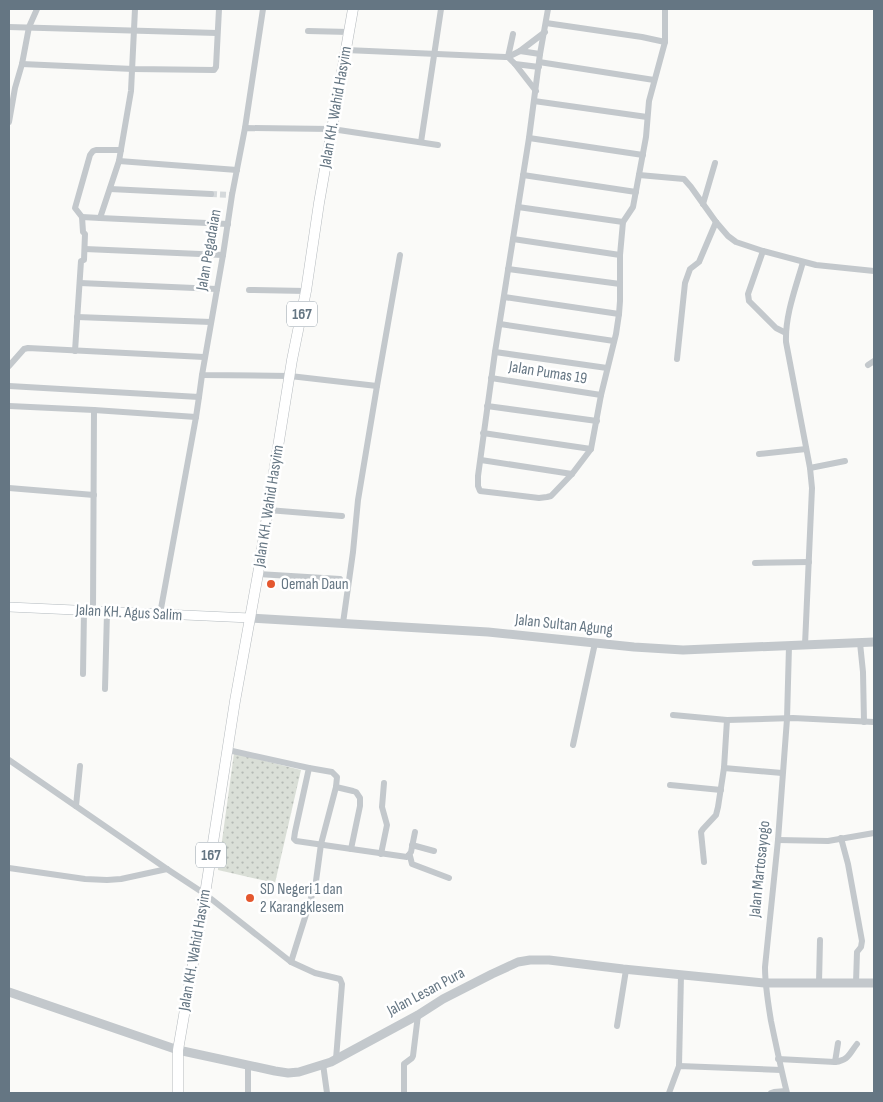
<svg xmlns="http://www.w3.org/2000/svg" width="883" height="1102" font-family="'Sofia Sans Condensed',sans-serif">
<defs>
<pattern id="grass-dots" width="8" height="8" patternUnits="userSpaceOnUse" patternTransform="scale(1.25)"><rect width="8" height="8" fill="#dadfd7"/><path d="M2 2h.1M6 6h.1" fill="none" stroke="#b4b9b4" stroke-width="1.8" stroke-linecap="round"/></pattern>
</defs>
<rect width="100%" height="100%" fill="#fafaf8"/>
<path fill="url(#grass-dots)" d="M234 753 301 770 275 883 218 870Z"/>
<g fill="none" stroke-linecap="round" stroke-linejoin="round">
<path stroke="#d5d9db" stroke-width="6" stroke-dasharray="6 3" stroke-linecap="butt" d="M211 194 231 195"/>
<g stroke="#b3babf" stroke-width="10">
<path id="secondary" d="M9 607 250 618"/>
</g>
<g stroke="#b5babe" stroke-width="11">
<path id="primary" d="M178 1093V1050L205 894 235 701 258 574 273 478 292 360 306 291 319 203 353 9"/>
</g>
<g stroke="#c3c8cc" stroke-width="6">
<path d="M548 9 540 54 529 138 495 352 478 476V486L480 491 539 498 547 497 551 496 572 474 591 449 601 395 616 334 619 314 620 301V255L623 222 633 207 646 137 649 101 665 42V9"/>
<path d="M546 23 642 37 665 42"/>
<path d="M9 27 217 33"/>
<path d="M308 31 349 32"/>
<path d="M346 50 505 57H508L520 51 540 54"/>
<path d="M520 51 545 32"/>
<path d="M508 57 515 64 539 67"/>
<path d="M508 57 513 34"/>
<path d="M539 62 654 80"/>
<path d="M22 64 133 69 214 70 216 67 219 9"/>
<path d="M515 64 536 91"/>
<path d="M534 101 647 117"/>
<path d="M9 122 15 88 22 64 29 27 37 9"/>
<path d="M245 128 263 9"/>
<path d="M529 138 643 155"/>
<path d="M421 142 441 9"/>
<path d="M119 161 237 170"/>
<path d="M523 175 636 192"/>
<path d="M639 175 684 179 691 187 716 222 728 236 736 242 763 251 816 265 874 271"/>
<path d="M110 189 211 194"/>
<path d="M703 204 715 163"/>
<path d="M518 207 623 222"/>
<path d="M82 217 75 208 90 155 93 151 96 150H121"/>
<path d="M100 218 228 224"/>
<path d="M513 239 620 255"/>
<path d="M85 249 223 255"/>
<path d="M763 251 748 294 749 301 776 328 786 333"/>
<path d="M400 255 377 386 290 376 202 375 223 255 232 195 245 128 332 129 438 145"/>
<path d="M803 262C796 287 785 315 786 342L810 468 812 488 805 645"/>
<path d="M508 269 620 284"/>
<path d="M80 283 217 289"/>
<path d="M249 290 306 291"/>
<path d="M504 297 619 314"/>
<path d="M77 317 211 322"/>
<path d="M500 324 614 341"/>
<path d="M75 351 81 261 84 260 85 234 83 232 82 217 100 218 119 161 131 91 135 9"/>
<path d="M495 352 607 368"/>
<path d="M677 359 685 283 690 269 699 262 716 222"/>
<path d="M868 365 874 361"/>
<path d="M9 366 24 349 28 348 204 357"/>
<path d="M491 378 601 395"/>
<path d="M9 386 199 397 202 375"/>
<path d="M9 406 94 410 196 417"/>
<path d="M487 406 597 421"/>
<path d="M483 433 591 449"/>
<path d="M759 454 806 449"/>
<path d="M481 460 572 474"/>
<path d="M810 468 845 461"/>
<path d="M9 488 94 495"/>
<path d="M268 510 342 516"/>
<path d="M755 563 809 562"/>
<path d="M258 574 340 579"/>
<path d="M93 611 94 410"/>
<path d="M160 614 196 417 199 397"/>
<path d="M343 623 353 552 358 500 377 386"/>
<path d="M860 643 863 672 864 722"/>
<path d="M83 674 84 611"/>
<path d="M105 689 107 612"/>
<path d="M673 715 727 720 793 718 874 722"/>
<path d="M573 745 595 643"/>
<path d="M228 750 309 768 295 832 294 839 296 841 407 857 411 852 415 832"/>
<path d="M9 760 167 869 205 894 291 962 315 973 340 979 342 984 336 1059"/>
<path d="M309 768 332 772 337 777 336 787 321 844 316 881"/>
<path d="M724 768 782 773"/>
<path d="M670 785 721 790"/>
<path d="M336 787 353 791 356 792 360 798V806L351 849"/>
<path d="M76 806 80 766"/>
<path d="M841 838 848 864 862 941 861 947 857 952 856 983"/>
<path d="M778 840 828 841 874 833"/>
<path d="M412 845 434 851"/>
<path d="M381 854 387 825 382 807 384 783"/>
<path d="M410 856 412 864 449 878"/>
<path d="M704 862 701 832 703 829 716 815 718 807 724 768 727 720"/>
<path d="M9 868 85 879 107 880 121 879 167 869"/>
<path d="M291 962 313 892"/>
<path d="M819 983 820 940"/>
<path d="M617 1026 626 970"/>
<path d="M778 1059 835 1062 838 1043"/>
<path d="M835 1062C849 1060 849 1054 857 1044"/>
<path d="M248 1064V1093"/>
<path d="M323 1064 327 1093"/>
<path d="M679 1066 681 975"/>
<path d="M404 1093V1064L412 1058 413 1056 418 1015"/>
<path d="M669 1093 679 1066 781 1070"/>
<path d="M771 1093 774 1092 786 1091"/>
<path d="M787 1093C781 1069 776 1045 771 1021 768 1003 765 985 765 967L778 840 787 719 789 646"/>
</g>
<g stroke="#c3c8cc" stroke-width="9">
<path d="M250 618 488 632 634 647 683 650 874 642"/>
<path d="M9 992 178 1050 275 1071 288 1073 299 1072 331 1062 418 1015 443 999 492 974 518 962 530 960H549L623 969 765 983H874"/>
</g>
<use href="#secondary" stroke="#fff" stroke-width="9"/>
<use href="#primary" stroke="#fff" stroke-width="10"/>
</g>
<g fill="#e4572e" stroke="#fff" stroke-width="2">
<circle cx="271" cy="584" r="5"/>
<circle cx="250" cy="898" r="5"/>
</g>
<g text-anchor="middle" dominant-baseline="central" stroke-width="5" stroke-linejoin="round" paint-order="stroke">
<g fill="#fff" stroke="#939fa8" stroke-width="1">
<rect x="287" y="301.5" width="30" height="25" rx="4"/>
<rect x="196" y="842.5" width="30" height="25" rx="4"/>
</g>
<g font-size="15" font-weight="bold" fill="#657683">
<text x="302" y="314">167</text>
<text x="211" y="855">167</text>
</g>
<g font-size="16" fill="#657683" stroke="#fff">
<text transform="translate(336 107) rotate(-80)">Jalan KH. Wahid Hasyim</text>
<text transform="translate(209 250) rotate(-80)">Jalan Pegadaian</text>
<text transform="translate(548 373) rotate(9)">Jalan Pumas 19</text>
<text transform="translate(269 506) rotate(-81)">Jalan KH. Wahid Hasyim</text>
<text transform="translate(129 613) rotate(3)">Jalan KH. Agus Salim</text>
<text transform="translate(564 625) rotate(6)">Jalan Sultan Agung</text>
<text transform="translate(760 869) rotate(-84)">Jalan Martosayogo</text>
<text transform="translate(195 950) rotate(-80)">Jalan KH. Wahid Hasyim</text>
<text transform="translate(426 992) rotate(-28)">Jalan Lesan Pura</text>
</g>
<g font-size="16" fill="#657683" stroke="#fff" text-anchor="start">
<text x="281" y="584">Oemah Daun</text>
<text x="260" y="889">SD Negeri 1 dan<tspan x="260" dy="18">2 Karangklesem</tspan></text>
</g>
</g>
<rect width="883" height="1102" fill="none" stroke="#657683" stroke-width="20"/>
</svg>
